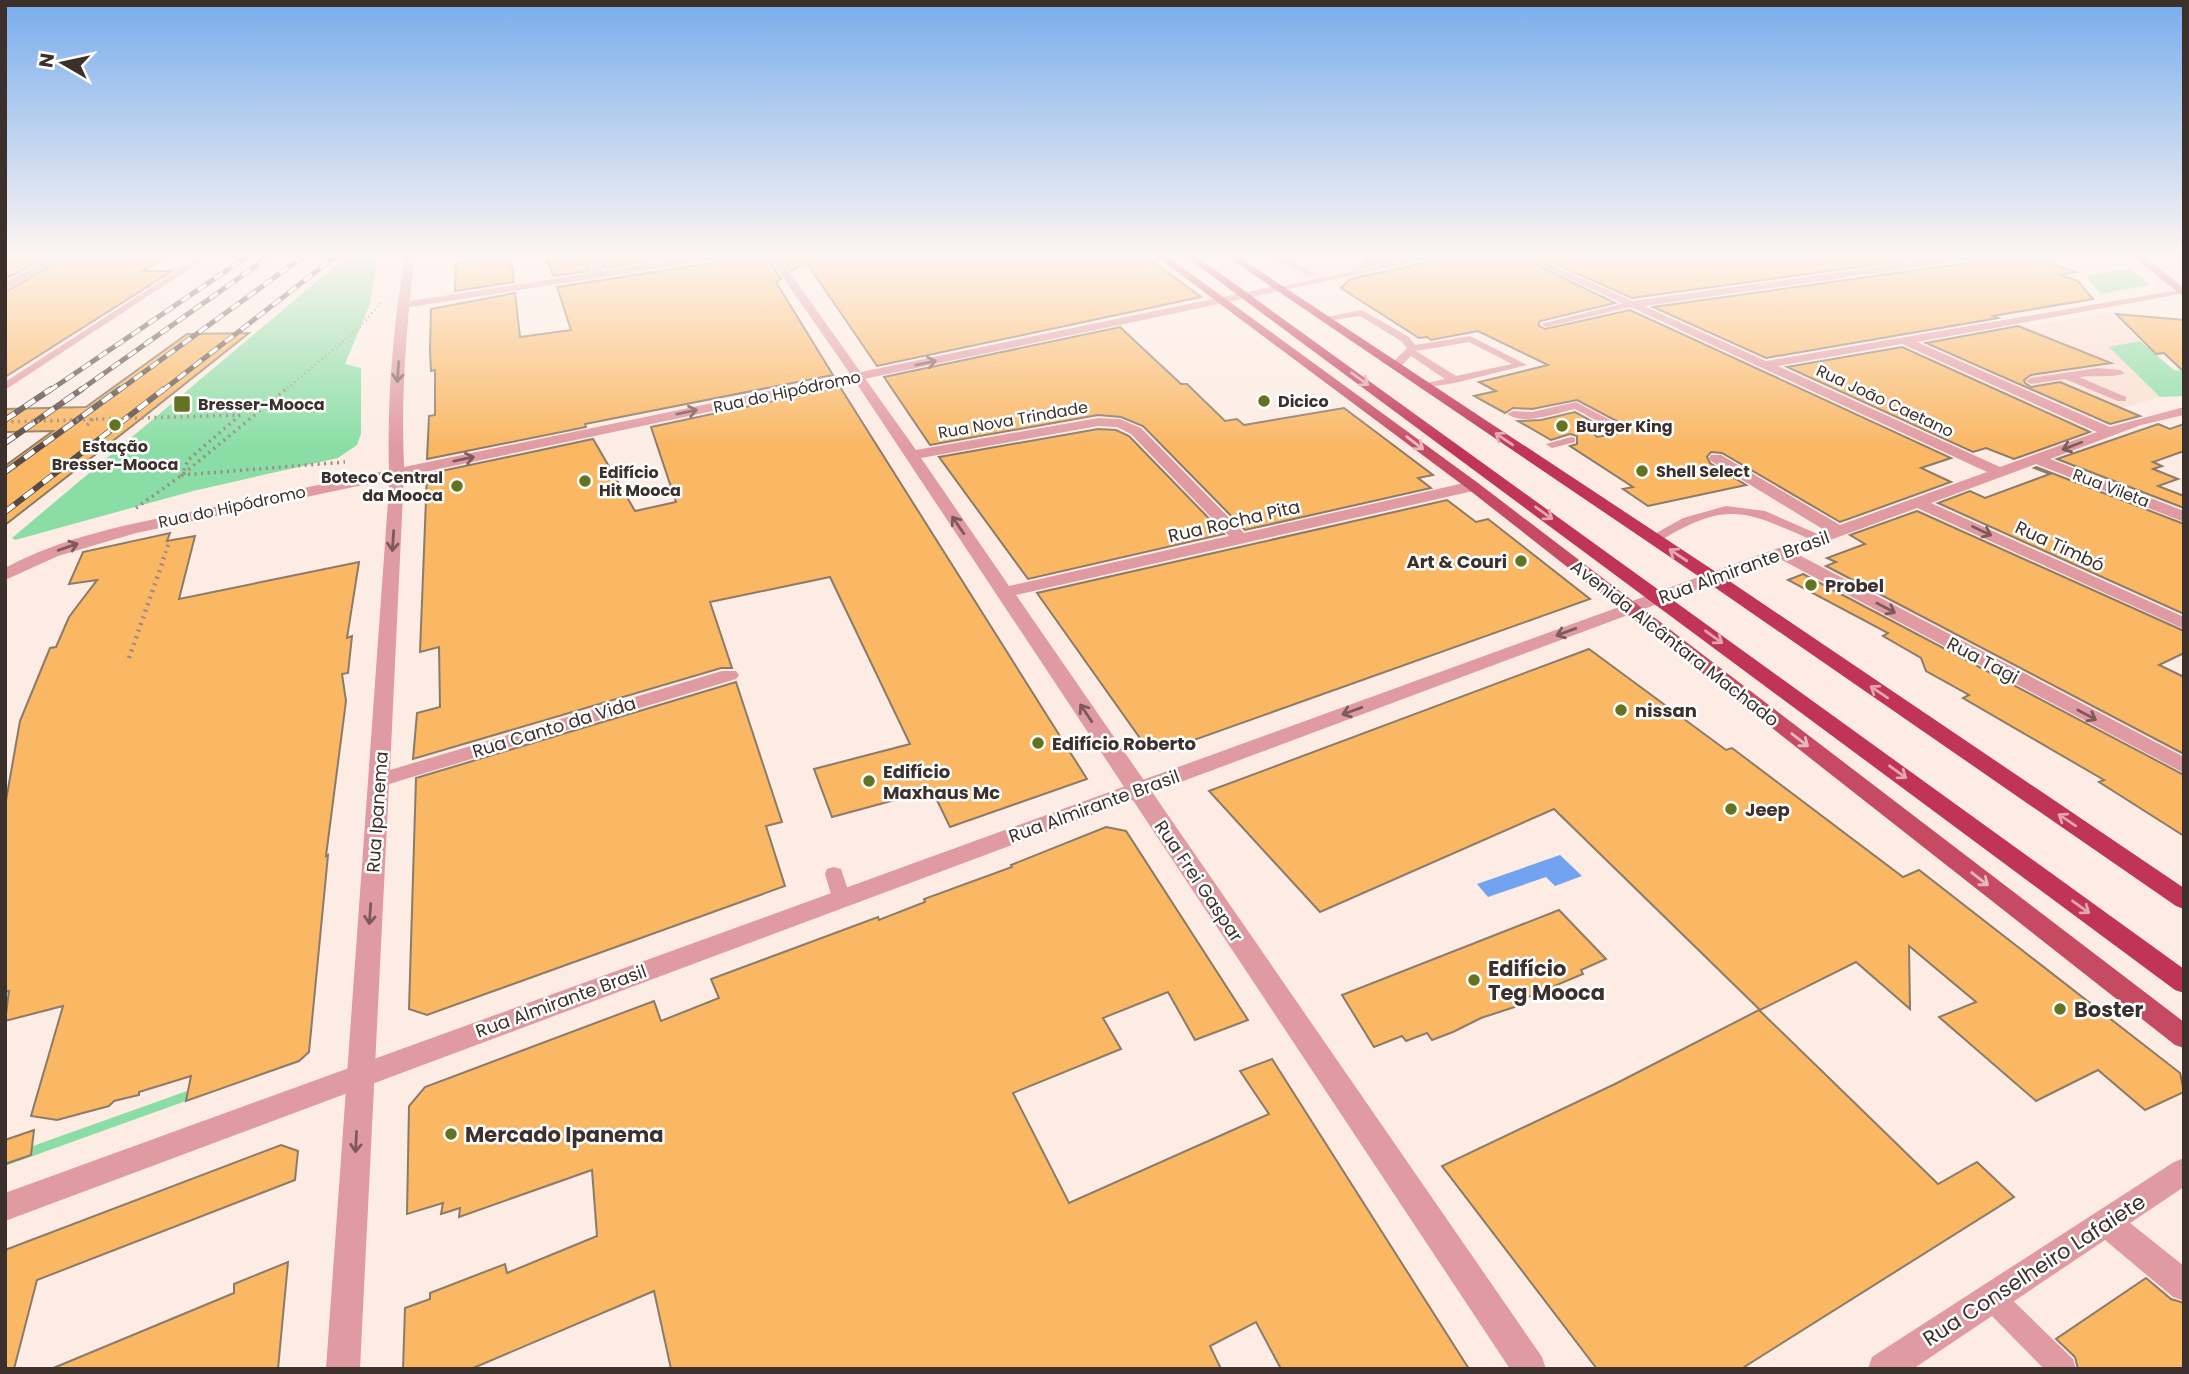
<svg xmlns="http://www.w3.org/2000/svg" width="2189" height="1374" font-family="Poppins,sans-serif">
<rect width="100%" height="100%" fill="#fcece3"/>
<g fill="#fadfd1">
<path d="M1269 256H1418L1312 277 1294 276 1266 258 1270 257Z"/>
<path d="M2109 312 2140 341 2110 347 2160 397 2121 408 2058 382 2024 388 1927 345Z"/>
</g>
<g fill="#8adea5">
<path d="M347 256H378L370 304 345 364 361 368V434L357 445 338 458 193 491 15 540 12 538Z"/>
<path d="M2131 268 2149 285 2101 294 2086 276Z"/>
<path d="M2140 341 2174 370 2184 371V396L2160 397 2109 347Z"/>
<path d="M187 1091 186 1101 5 1166V1156Z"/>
</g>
<path fill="#71a3f1" d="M1560 855 1582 876 1555 886 1546 877 1488 897 1477 884Z"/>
<g fill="#fab764" stroke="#8c7b68" stroke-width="2">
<path d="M29 256H49L5 279V258Z"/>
<path d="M68 256H168L142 271H172L5 377V292Z"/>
<path d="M546 256H585L589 271 553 276Z"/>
<path d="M600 256H686L604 268Z"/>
<path d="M726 256H765L781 279 776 282 833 375 585 424 586 427 427 459 429 416 435 415V370L431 371 430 350 431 309 515 293 520 337 571 330 557 287 719 262Z"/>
<path d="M781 256H1145L1201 297 877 366 806 262 792 271Z"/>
<path d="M1372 256H1413L1361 267Z"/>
<path d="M1445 256H1518L1615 303 1540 321 1538 325 1545 329 1630 310 1951 458 1921 468 1951 482 1840 522 1722 453 1711 452 1707 457 1710 463 1746 485 1648 506 1623 489 1633 487 1570 446 1577 444V436L1570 434 1551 440 1518 421 1541 420 1575 412 1601 426 1595 428 1594 434 1597 437 1620 433 1627 429 1626 426 1577 400 1532 409 1513 408 1505 413 1474 396 1496 391 1479 382 1548 365 1478 331 1431 340 1427 337 1419 338 1341 288 1350 279 1443 259Z"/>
<path d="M1538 256H1939L1632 298Z"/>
<path d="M1982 256H2027L2076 272 2061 275 2078 281 2093 299 1993 316 1998 318 1766 358 1653 307 1975 262Z"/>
<path d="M511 257 514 282 455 291 456 263Z"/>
<path d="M2116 314 2184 320V372L2164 353 2156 354Z"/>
<path d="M2018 326 2111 363 2031 375 2024 380 2025 383 2031 387 2060 382 2140 416 2110 424 1926 343Z"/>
<path d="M1120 327 1181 384H1187L1225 421 1237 419 1244 425 1344 408 1433 475 1418 478 1431 488 1245 530 1143 426 1121 417 1098 415 930 445 884 377Z"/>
<path d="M249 333 132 426 5 525V466L53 431 5 432V409L86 407 187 334Z"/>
<path d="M1902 347 2090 432 2014 459 1986 448 1973 452 1787 367Z"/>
<path d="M840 387 1087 779 950 827 932 790 832 817 814 769 910 744 830 577 710 602 732 668H721L413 759 417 713 440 707 439 647 420 652 427 474 593 439 635 511 676 502 651 427Z"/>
<path d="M2158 424 2170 429 2184 424V451L2153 462 2162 466 2153 469 2178 479 2158 486 2184 496V508L2057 459Z"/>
<path d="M1098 429 1116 430 1129 436 1224 534 1028 579 939 457Z"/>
<path d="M2036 467 2184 524V614L1938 503 1970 491 1985 498 2050 474 2034 468Z"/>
<path d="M1447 500 1476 522 1488 519 1590 599 1163 751 1147 748 1037 593Z"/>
<path d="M1917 511 2184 631V653L2159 665 2184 677V754L1826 566 1836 562 1827 558 1865 544 1850 535Z"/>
<path d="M170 533 167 541 195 536 179 599 359 562 347 638 352 636 348 673 342 674 346 701 326 856 328 855 309 1052 299 1061 186 1101 191 1076 139 1092V1095L114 1101 109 1106 57 1120 31 1116 63 1006 5 1021 9 991 5 992V806L20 721 50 648 56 647 69 617 97 580 69 584 83 552Z"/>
<path d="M1803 574 2184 775V836L2099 782 2104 780 1963 698 1969 695 1926 671 1921 658 1883 636 1888 633 1788 580Z"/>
<path d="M1589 649 1726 750 1732 748 1903 877 1919 870 2180 1073 2184 1092 2145 1110 2098 1070 2036 1101 1939 1017 1976 1002 1909 946 1910 1009 1856 962 1760 1010 1554 809 1320 912 1209 791Z"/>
<path d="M736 682 782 822 766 826 785 886 427 1015 409 1009 416 778Z"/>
<path d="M1106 827 1126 831 1248 1020 1195 1040 1168 992 1103 1018 1121 1049 1013 1093 1069 1203 1269 1114 1240 1071 1272 1059 1469 1369H1281L1256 1322 1210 1346 1221 1369H671L654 1291 471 1369H403L405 1308 430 1299V1293L505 1264 507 1273 597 1236 592 1170 459 1217 460 1208 441 1214 443 1203 407 1214 409 1106 425 1087 654 1001 661 1021 719 998 711 979 878 917 879 920 925 902 924 899 1012 867 1011 865Z"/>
<path d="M1559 910 1606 959 1581 970 1583 974 1521 1000 1524 1004 1481 1018 1453 1032 1432 1040 1427 1033 1406 1041 1402 1036 1374 1047 1342 995Z"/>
<path d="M1759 1010 1938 1184 1977 1162 2014 1197 1741 1369H1597L1442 1166 1615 1084Z"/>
<path d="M34 1130 31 1155 5 1164V1140Z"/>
<path d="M281 1145 298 1151 295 1180 37 1280 14 1369H5V1250Z"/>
<path d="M288 1262 278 1369H51L234 1293V1284Z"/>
<path d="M2146 1278 2171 1299 2184 1303V1369H2078L2075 1357 2056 1339Z"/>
</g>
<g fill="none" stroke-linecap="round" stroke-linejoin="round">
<path stroke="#998b85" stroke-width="2.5" stroke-dasharray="1 3.5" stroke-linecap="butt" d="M284 391 360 327 383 300"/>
<g stroke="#998b85" stroke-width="3.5" stroke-dasharray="2 4.5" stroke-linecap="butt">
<path d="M240 415 188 460 182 475 345 462"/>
<path d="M87 425 93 419"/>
<path d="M136 508 182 475 286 389"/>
<path d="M163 559 170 540"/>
</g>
<path stroke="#998b85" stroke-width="4.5" stroke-dasharray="2 5" stroke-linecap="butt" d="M129 658 164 558"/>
<g fill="#e09aa2" fill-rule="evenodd">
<path d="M200 256H209L5 390V382Z"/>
<path d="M1270 256H1280L1313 273 1306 275Z"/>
<path d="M1632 301 1637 304 1635 306 1546 327 1541 324Z"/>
<path d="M1362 310 1409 337 1415 345 1470 336 1527 365 1455 383 1422 388V384L1445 379 1411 356 1400 367H1392V363L1407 348 1401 341 1360 316 1326 321 1321 318ZM1469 342 1512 364 1456 376 1416 351Z"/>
<path d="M2098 368 2120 370 2125 373C2117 378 2091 375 2079 377L2126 397V401H2118L2065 379 2031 384 2026 381 2031 378Z"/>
<path d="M1576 402 1625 428 1619 431 1597 434V430L1608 427 1575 409C1556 413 1524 426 1507 414L1513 411 1532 412Z"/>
<path d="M1571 437 1575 438V442L1552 448 1546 444Z"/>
<path d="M1726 506 1765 511 1829 539 1827 542H1817C1746 512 1730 498 1658 542L1653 543 1646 539 1683 518Z"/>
<path d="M834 867 841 869 851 899 848 904 841 906 834 904 825 874 827 869Z"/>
<path d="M1993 1286 2002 1290 2073 1359 2076 1369H2044L1984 1308 1980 1299 1984 1290Z"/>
</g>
<g fill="#e09aa2" fill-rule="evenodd">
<path d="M54 256H66L5 290V282Z"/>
<path d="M587 256H597L602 271 701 256H724L719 259 404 308 398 305 404 302 592 273Z"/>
<path d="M768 256H778L916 450 1098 418 1120 419 1141 428 1244 533 1473 481 1478 483 1481 486 1473 491 1016 595 1542 1357 1546 1369H1510L853 378ZM1098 426 1117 427 1131 434 1229 536 1009 586 921 458Z"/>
<path d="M1424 256H1442L1280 291 1274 288Z"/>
<path d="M1520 256H1533L1632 301 1955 256H1980L1975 259 1644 306 1766 361 2184 289V293L2180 294 1917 342 2110 427 2184 407V415L2141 425 2050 459 2184 511V522L2036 464 1931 503 2184 617V629L1917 508 1795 553 2184 757V773L1780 559 1636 612H1624L1621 608 1624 604 1826 531 1711 461 1709 458 1711 455H1721L1840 525 1987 472ZM1902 344 2097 432 2000 467 1778 366Z"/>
<path d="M397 469 404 473 390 770 722 671H736L739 675 736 679 389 784 360 1369H326L390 473Z"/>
<path d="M2184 1158V1187L2130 1223 2184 1266V1301L2173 1297 2105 1240 1913 1369H1868L1872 1357 2174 1162Z"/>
</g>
<g fill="#e09aa2" fill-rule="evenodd">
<path d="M405 256H415C406 326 401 397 404 467L1280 285 1286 288 1280 291 136 533 58 556 5 580V568C64 536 130 524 195 511 260 497 325 484 389 470 387 399 393 327 405 256Z"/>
<path d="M1630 603 1639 608 1636 612 5 1221V1193Z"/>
</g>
<path fill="#d26e7c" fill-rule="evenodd" d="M2132 256H2143L2184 288V297Z"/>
<path fill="#c64a61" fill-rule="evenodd" d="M1156 256H1167L1478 483 2184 1022V1048L2175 1045 1468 489Z"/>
<g fill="#c03556" fill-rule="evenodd">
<path d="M1185 256H1196L2184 969V993L2175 990Z"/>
<path d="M1226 256H1237L1719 574 2184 888V909L2176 906 1707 582Z"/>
</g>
<g stroke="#554944" stroke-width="5">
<g id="rail-far1">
<path d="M49 391 248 256"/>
<path d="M79 391 270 256"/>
<path d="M118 391 304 256"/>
<path d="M162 391 336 256"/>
</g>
</g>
<g stroke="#554944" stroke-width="6">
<g id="rail">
<path d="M5 420 51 389"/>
<path d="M5 443 82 389"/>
<path d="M5 472 120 389"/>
<path d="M5 512 164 389"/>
</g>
</g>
<use href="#rail-far1" stroke="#fff" stroke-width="3.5" stroke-dasharray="10" stroke-linecap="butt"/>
<use href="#rail" stroke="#fff" stroke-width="4.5" stroke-dasharray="12" stroke-linecap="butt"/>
<path stroke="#998b85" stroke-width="3.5" stroke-dasharray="2 4.5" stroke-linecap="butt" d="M5 422 240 415"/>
</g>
<defs><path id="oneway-shaft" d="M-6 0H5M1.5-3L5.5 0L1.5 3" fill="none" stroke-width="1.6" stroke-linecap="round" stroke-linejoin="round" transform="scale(1.75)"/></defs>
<g stroke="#7d5a5b">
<use href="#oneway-shaft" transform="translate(926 363) rotate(-12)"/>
<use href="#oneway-shaft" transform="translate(398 372) rotate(94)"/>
<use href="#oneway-shaft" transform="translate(687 412) rotate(-12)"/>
<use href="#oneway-shaft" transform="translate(2072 446) rotate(159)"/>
<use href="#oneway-shaft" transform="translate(464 459) rotate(-12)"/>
<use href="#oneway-shaft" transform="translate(958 525) rotate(-124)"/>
<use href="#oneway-shaft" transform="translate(1982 531) rotate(25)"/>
<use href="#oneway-shaft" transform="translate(393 541) rotate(94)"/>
<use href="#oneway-shaft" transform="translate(68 547) rotate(-19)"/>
<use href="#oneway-shaft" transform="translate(1886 608) rotate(28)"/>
<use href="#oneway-shaft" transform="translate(1566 632) rotate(160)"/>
<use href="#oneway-shaft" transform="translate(1352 711) rotate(160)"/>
<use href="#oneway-shaft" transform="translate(1086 713) rotate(-124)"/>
<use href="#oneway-shaft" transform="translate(2087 715) rotate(28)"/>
<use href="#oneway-shaft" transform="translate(370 914) rotate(94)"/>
<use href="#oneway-shaft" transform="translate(356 1142) rotate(93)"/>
</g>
<g stroke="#e3a4b3">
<use href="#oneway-shaft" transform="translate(1360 379) rotate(36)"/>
<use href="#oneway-shaft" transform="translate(1504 439) rotate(-146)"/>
<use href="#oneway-shaft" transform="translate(1544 513) rotate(36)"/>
<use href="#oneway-shaft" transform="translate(1678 555) rotate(-147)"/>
<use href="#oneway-shaft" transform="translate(1714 637) rotate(36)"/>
<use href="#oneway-shaft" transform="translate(1879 692) rotate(-146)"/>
<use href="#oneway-shaft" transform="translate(1898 772) rotate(36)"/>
<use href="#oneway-shaft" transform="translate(2067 820) rotate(-146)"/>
<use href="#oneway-shaft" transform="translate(2081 907) rotate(36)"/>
</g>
<g stroke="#e8b7c0">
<use href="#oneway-shaft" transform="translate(1415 443) rotate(37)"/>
<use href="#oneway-shaft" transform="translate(1800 740) rotate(38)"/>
<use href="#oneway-shaft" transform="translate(1980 879) rotate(38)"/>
</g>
<linearGradient id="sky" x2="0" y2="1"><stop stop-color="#78adec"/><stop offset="0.57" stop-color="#fef6f2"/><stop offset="1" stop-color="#fef6f2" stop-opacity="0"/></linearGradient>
<rect width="2189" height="448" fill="url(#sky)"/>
<g fill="#637321" stroke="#fff" stroke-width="2.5">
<circle cx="1264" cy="401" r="7"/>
<rect x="173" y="395" width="18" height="18" rx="3.5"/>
<circle cx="115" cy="425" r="7"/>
<circle cx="1562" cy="426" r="7"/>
<circle cx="1642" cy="471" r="7"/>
<circle cx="585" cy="481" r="7"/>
<circle cx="457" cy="486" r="7"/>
<circle cx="1521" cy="561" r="7"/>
<circle cx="1811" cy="585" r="7"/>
<circle cx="1621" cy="710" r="7"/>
<circle cx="1038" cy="743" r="7"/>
<circle cx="869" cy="781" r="7"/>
<circle cx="1731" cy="809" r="7"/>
<circle cx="1474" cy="980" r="7"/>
<circle cx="2060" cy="1009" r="7"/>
<circle cx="451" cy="1134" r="7"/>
</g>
<g text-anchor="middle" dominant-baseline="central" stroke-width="5" stroke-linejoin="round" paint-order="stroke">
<g font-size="16" fill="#3b302b" stroke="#fff">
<text transform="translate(787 392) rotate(-12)">Rua do Hipódromo</text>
<text transform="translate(1885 401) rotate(25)">Rua João Caetano</text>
<text transform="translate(1013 420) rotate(-10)">Rua Nova Trindade</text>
<text transform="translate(2111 488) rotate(21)">Rua Vileta</text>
<text transform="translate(232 507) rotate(-12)">Rua do Hipódromo</text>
</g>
<g font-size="16" font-weight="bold" fill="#3b302b" stroke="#fff" text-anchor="start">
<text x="1278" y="401">Dicico</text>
<text x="198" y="404">Bresser-Mooca</text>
<text x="1576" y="426">Burger King</text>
<text x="115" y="446" text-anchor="middle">Estação<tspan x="115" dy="18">Bresser-Mooca</tspan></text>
<text x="1656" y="471">Shell Select</text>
<text x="599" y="472">Edifício<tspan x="599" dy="18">Hit Mooca</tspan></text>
<text x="443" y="477" text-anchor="end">Boteco Central<tspan x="443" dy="18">da Mooca</tspan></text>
</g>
<g font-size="18" fill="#3b302b" stroke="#fff">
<text transform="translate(1234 521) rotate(-13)">Rua Rocha Pita</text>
<text transform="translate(2060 546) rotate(25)">Rua Timbó</text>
<text transform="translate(1744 567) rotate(-20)">Rua Almirante Brasil</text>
<text transform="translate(1675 643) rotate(38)">Avenida Alcântara Machado</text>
<text transform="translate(1983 660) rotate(28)">Rua Tagi</text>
<text transform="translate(554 727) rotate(-17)">Rua Canto da Vida</text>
<text transform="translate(1094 806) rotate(-20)">Rua Almirante Brasil</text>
<text transform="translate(377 812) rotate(-86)">Rua Ipanema</text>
<text transform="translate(1199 881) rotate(56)">Rua Frei Gaspar</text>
<text transform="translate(561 1001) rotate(-20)">Rua Almirante Brasil</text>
</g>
<g font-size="18" font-weight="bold" fill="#3b302b" stroke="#fff" text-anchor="start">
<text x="1507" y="561" text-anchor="end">Art &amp; Couri</text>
<text x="1825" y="585">Probel</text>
<text x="1635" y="710">nissan</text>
<text x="1052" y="743">Edifício Roberto</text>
<text x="883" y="771">Edifício<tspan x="883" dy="21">Maxhaus Mc</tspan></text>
<text x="1745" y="809">Jeep</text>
</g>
<g font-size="21" font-weight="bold" fill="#3b302b" stroke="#fff" text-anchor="start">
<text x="1488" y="968">Edifício<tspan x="1488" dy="24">Teg Mooca</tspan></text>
<text x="2074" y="1009">Boster</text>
<text x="465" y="1134">Mercado Ipanema</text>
</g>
<g font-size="21" fill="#3b302b" stroke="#fff">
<text transform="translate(2034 1270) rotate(-33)">Rua Conselheiro Lafaiete</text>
</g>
</g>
<rect width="2189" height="1374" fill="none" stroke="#3b302b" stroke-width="14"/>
<g transform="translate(63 63) rotate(279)" stroke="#ffffff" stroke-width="5" paint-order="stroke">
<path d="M0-5L12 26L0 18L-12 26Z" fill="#3b302b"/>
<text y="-10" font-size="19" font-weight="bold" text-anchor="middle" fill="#3b302b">N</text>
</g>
</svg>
